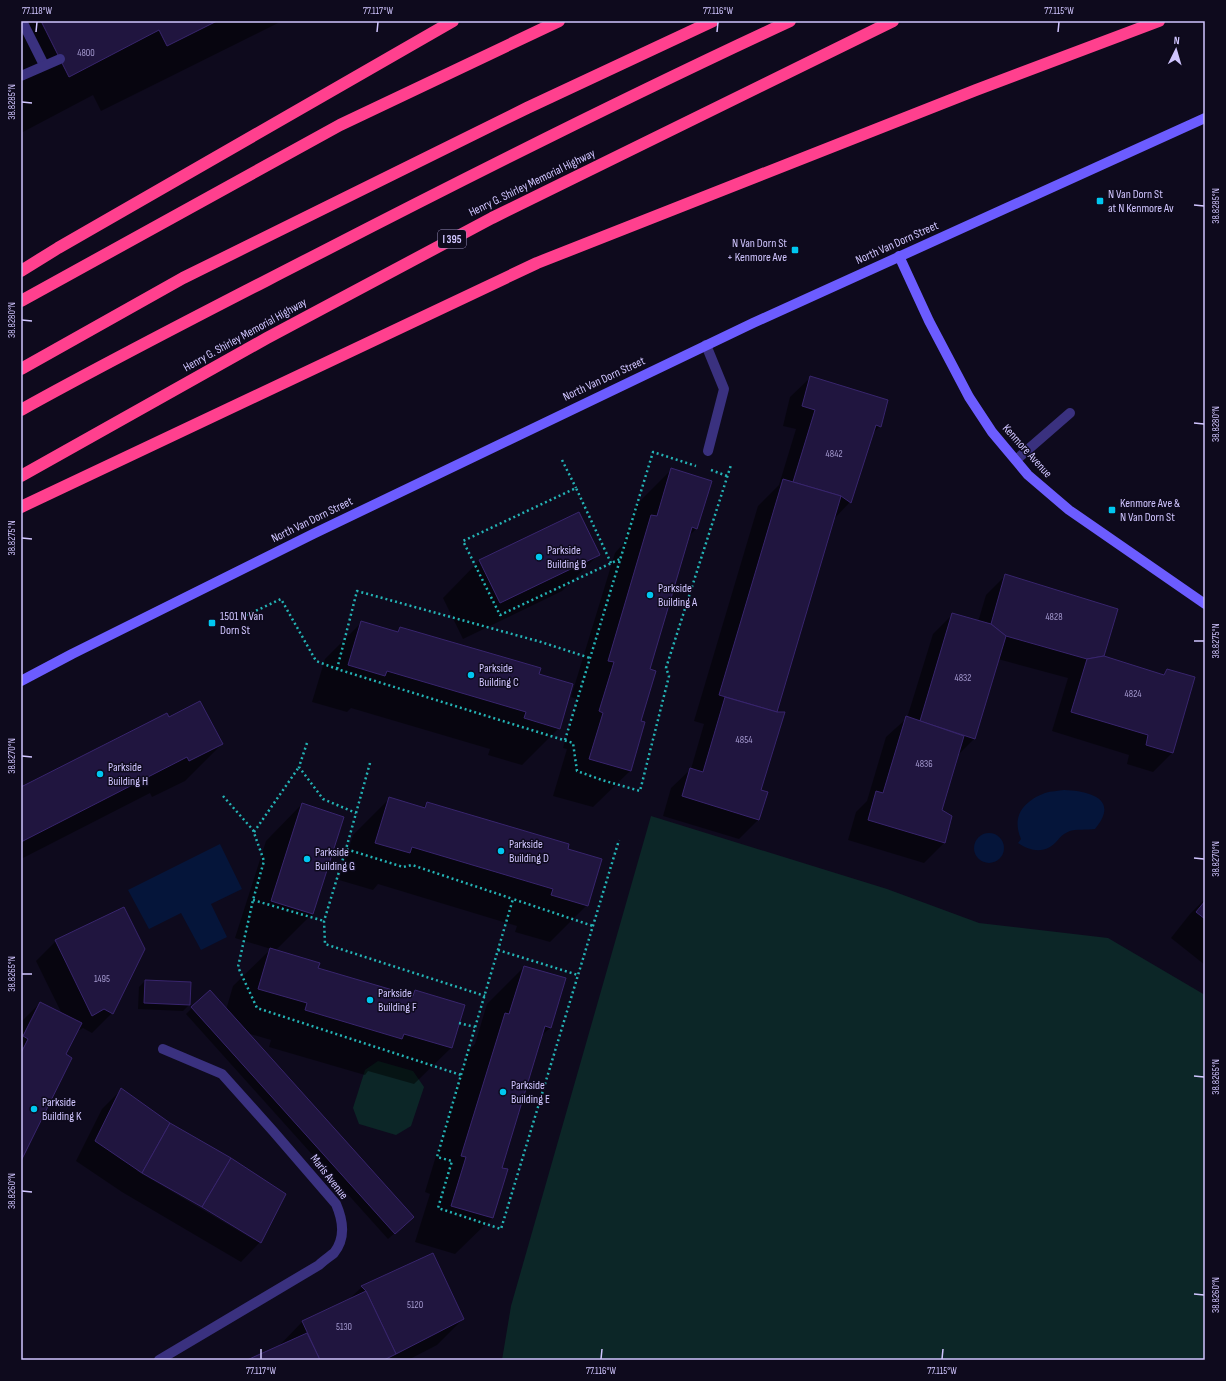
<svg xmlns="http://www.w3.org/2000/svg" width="1226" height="1381" font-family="'Sofia Sans Condensed',sans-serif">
<rect width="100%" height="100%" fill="#0e0a1d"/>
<g fill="#0c2627">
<path d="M651 816 887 889 979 923 1108 938 1205 995V1360H502L511 1306Z"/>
<path d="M378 1061 413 1071 424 1087 411 1126 396 1135 359 1124 353 1108 365 1070Z"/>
</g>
<g fill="#05153a">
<path d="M1064 790C1090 791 1120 799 1095 829 1088 830 1074 829 1070 831 1062 834 1060 838 1055 843 1044 854 1030 851 1018 843L1021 839C1011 816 1024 801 1045 793 1051 791 1058 791 1064 790Z"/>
<circle cx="989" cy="848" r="15"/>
<path d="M220 844 242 889 211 904 227 937 201 950 181 913 149 929 128 890Z"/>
</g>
<g fill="#0007" fill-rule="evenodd">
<path d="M21 21H282L101 111 93 95 21 133Z"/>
<path d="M810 378 880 426 871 435 850 502 833 520 775 713 760 791 758 820 739 839 663 816 671 788 691 769 704 724 694 721 758 506 779 485 796 429 783 426 790 397Z"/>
<path d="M671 470 697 528 689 536 649 670 630 771 593 807 553 796 567 749 563 748 577 699 571 697 615 553 623 544 635 506Z"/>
<path d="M579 513 599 554 562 591 463 639 443 598 479 561Z"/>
<path d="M1006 575 1103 657 1162 675 1167 670 1172 753 1153 772 1127 764 1129 755 1052 731 1068 678 998 659 974 739 957 756 941 810 951 816 944 843 924 863 848 840 856 812 867 801 886 737 907 718 933 634 953 614 978 622 986 595Z"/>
<path d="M362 622 396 633 400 628 538 674 559 728 522 765 488 755 490 749 351 708 347 712 312 702 325 659Z"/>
<path d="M222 744 185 781 152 797 150 793 21 859V788Z"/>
<path d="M390 798 422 808 427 803 566 850 587 905 550 942 515 932 517 926 378 884 373 890 339 880 353 835Z"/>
<path d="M302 804 312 914 275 951 317 969 410 996 415 992 451 1048 414 1084 368 1071 365 1075 269 1047 271 1040 247 1033 406 1223 388 1239 186 1014 192 1008 226 1010 233 986 271 949 235 938 266 841Z"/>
<path d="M1205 899V965L1171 938 1190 914Z"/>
<path d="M56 941 112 1013 92 1033 83 1028 76 1032 64 1055 21 1159V1022L40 1003 62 1014 36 961Z"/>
<path d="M524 967 550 1028 541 1036 501 1168 492 1218 455 1254 415 1242 430 1194 425 1192 468 1051 475 1044 487 1004Z"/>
<path d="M145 981 190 983 189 1005 183 1011 138 1009 139 987Z"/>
<path d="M121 1090 260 1242 241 1262 122 1192 76 1161 102 1109ZM138 1169 254 1238V1240L137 1171Z"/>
<path d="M432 1254 463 1319 437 1345 408 1360H249L277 1348 302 1322 348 1300 362 1287Z"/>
</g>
<g fill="#20153f" stroke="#38256d">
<path d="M41 21H217L167 46 159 30 69 77Z"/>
<path d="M810 376 888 400 881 427 876 425 851 503 841 496 793 482 815 410 802 406Z"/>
<path d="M671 468 712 481 697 529 692 527 650 669 656 671 641 721 645 722 631 771 589 759 603 713 599 711 614 662 608 661 651 515 657 516Z"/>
<path d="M783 479 841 496 777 712 719 695Z"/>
<path d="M579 512 600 555 500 603 479 560Z"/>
<path d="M1005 574 1118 609 1104 656 1087 659 1006 636 991 624Z"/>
<path d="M952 613 991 624 1006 636 975 739 920 721Z"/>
<path d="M361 621 398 632 400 627 541 668 539 674 573 684 560 729 524 718 526 712 387 671 385 676 348 665Z"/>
<path d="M1104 656 1164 675 1167 669 1195 677 1173 753 1146 745 1148 735 1071 712 1087 659Z"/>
<path d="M725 697 777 712H785L761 790 768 792 759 820 682 796 690 768 703 772Z"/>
<path d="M200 701 223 744 189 761 187 757 21 842V787L167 713 169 717Z"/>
<path d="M906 716 964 736 942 810 952 816 945 843 868 820 876 791 883 793Z"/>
<path d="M389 797 425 808 427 802 569 844 568 849 602 859 588 906 551 895 553 889 412 847 410 853 375 843Z"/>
<path d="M302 803 344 817 313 914 271 901Z"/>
<path d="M1205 901V919L1196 912Z"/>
<path d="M124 907 145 949 113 1014 104 1009 92 1016 55 940Z"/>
<path d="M270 948 320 963 318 968 413 996 415 990 465 1005 452 1048 404 1034 402 1039 305 1010 307 1003 258 989Z"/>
<path d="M524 966 566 978 551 1028 545 1026 502 1168 508 1169 493 1218 451 1206 466 1157 461 1156 505 1013 509 1014Z"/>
<path d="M145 980 191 982 190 1005 144 1003Z"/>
<path d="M210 990 414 1217 395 1234 191 1007Z"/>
<path d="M40 1002 82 1023 66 1054 72 1058 21 1161V1053L28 1039 23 1036Z"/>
<path d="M121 1088 170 1123 142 1173 95 1141Z"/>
<path d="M170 1123 231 1158 202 1207 142 1173Z"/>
<path d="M231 1158 286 1194 261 1243 202 1207Z"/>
<path d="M433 1253 464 1319 396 1354 366 1291 361 1286Z"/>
<path d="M366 1291 396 1354 384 1360H320L302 1321Z"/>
<path d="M307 1333 320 1360H247Z"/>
</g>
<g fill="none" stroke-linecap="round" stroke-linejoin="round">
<g stroke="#24b3b5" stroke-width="2.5" stroke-dasharray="2 3" stroke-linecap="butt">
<path d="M562 460 576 488"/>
<path d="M711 470 727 476"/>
<path d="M611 563 576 488 463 541 500 615 620 559"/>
<path d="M247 615 281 599 316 661 337 669 573 743 577 771 602 780 640 791 669 676 666 668 731 465"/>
<path d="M337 669 357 591 541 642 590 658"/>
<path d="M565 740 653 452 696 466"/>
<path d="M307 743 299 767 323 799 356 813"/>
<path d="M370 763 346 849 403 867 412 865 513 899"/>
<path d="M223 796 253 830 264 861 253 900 238 967 257 1008 461 1075 437 1157 452 1161 438 1208 501 1229 619 840"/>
<path d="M254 832 299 767"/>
<path d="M346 849 324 921 325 944 485 996"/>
<path d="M253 900 324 921"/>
<path d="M498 950 578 975"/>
<path d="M459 1023 475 1027"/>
<path d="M461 1075 513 899 593 926"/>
</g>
<g stroke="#3a317f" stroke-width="10">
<path d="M22 21 44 65"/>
<path d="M21 76 60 59"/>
<path d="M706 345 724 389 708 451"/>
<path d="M1016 460 1070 413"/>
</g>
<path stroke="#3a317f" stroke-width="10" d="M159 1360 319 1265C323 1261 329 1257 334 1253 346 1238 343 1220 336 1204L273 1131 222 1074 163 1049"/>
<g stroke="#6c5cff" stroke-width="10">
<path d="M899 256 929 321 969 397 992 432 1028 475 1069 510 1205 604"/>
<path d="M21 681 72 654 313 534 753 323 1205 118"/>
</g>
<g stroke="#ff408e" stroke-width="12">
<path d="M21 271 58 248 453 21"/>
<path d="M21 301 340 125 559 21"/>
<path d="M21 369 183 278 527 108 713 21"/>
<path d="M21 410C118 356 217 306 316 255 473 174 630 95 790 21"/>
<path d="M21 476 267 338 492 218 893 21"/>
<path d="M21 507 537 263 976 90 1159 21"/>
</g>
</g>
<path fill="none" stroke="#d0c5ff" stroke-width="1.5" d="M36 32 37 22M377 32 378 22M717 32 718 22M1058 32 1059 22M22 102 32 103M1194 205 1204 206M22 320 32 321M1194 423 1204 424M22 538 32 539M1194 641H1204M22 756 32 757M1194 858 1204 859M22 974H32M1194 1076 1204 1077M22 1191 32 1192M1194 1294 1204 1295M261 1359V1349M601 1359 602 1349M942 1359 943 1349"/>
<g fill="#00c7f0" stroke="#0e0a1d" stroke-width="1.5">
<rect x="1096" y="197" width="8" height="8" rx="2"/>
<rect x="791" y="246" width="8" height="8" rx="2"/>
<rect x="1108" y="506" width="8" height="8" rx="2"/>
<circle cx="539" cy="557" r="4"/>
<circle cx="650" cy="595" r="4"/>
<rect x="208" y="619" width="8" height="8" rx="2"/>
<circle cx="471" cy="675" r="4"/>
<circle cx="100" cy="774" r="4"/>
<circle cx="501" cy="851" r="4"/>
<circle cx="307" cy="859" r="4"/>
<circle cx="370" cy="1000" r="4"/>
<circle cx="503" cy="1092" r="4"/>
<circle cx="34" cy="1109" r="4"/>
</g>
<g text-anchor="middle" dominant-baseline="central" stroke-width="3" stroke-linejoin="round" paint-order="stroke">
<g font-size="10" fill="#a499cf">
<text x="86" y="53">4800</text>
<text x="834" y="454">4842</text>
<text x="1054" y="617">4828</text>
<text x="963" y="678">4832</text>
<text x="1133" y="694">4824</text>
<text x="744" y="740">4854</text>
<text x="924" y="764">4836</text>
<text x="102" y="979">1495</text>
<text x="415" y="1305">5120</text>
<text x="344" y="1327">5130</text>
</g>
<rect fill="#0e0a1d" stroke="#968dbb" stroke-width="1" x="438" y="230" width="28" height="18" rx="3"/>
<g font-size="11" font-weight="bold" fill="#d0c5ff">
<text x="452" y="239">I 395</text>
</g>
<g font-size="12" fill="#d0c5ff" stroke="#0e0a1d">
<text transform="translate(532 183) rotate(-26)">Henry G. Shirley Memorial Highway</text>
<text transform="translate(897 243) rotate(-24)">North Van Dorn Street</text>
<text transform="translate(245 335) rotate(-29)">Henry G. Shirley Memorial Highway</text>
<text transform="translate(604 379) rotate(-25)">North Van Dorn Street</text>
<text transform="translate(1027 451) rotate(48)">Kenmore Avenue</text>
<text transform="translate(312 520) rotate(-26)">North Van Dorn Street</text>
<text transform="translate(329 1177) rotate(52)">Maris Avenue</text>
</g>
<g font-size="12" fill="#d0c5ff" stroke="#0e0a1d" text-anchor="start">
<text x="1108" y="194">N Van Dorn St<tspan x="1108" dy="14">at N Kenmore Av</tspan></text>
<text x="787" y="243" text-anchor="end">N Van Dorn St<tspan x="787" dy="14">+ Kenmore Ave</tspan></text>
<text x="1120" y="503">Kenmore Ave &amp;<tspan x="1120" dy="14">N Van Dorn St</tspan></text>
<text x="547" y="550">Parkside<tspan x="547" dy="14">Building B</tspan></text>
<text x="658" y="588">Parkside<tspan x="658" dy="14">Building A</tspan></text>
<text x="220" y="616">1501 N Van<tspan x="220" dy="14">Dorn St</tspan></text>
<text x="479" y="668">Parkside<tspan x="479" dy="14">Building C</tspan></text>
<text x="108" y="767">Parkside<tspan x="108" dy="14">Building H</tspan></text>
<text x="509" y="844">Parkside<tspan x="509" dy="14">Building D</tspan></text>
<text x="315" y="852">Parkside<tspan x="315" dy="14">Building G</tspan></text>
<text x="378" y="993">Parkside<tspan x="378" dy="14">Building F</tspan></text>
<text x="511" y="1085">Parkside<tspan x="511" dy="14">Building E</tspan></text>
<text x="42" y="1102">Parkside<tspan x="42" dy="14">Building K</tspan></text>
</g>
</g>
<rect width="1226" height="1381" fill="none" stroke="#0e0a1d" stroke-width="44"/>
<g transform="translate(1176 50) rotate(5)" stroke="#0e0a1d" stroke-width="3" paint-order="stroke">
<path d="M0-3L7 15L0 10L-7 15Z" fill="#d0c5ff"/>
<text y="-6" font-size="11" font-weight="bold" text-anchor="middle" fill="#d0c5ff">N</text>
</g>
<rect x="22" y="22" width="1182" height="1337" fill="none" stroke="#d0c5ff" stroke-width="1.5"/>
<g font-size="10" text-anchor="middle" fill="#d0c5ff">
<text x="37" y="14">77.118°W</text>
<text x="378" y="14">77.117°W</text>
<text x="718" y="14">77.116°W</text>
<text x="1059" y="14">77.115°W</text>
<text transform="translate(11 102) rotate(-90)" y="4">38.8285°N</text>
<text transform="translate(1215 206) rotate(-90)" y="4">38.8285°N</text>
<text transform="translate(11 320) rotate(-90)" y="4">38.8280°N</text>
<text transform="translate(1215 424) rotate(-90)" y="4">38.8280°N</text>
<text transform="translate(11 538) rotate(-90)" y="4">38.8275°N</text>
<text transform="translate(1215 641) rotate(-90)" y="4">38.8275°N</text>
<text transform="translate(11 756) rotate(-90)" y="4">38.8270°N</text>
<text transform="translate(1215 859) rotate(-90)" y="4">38.8270°N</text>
<text transform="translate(11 974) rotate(-90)" y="4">38.8265°N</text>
<text transform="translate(1215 1077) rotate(-90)" y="4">38.8265°N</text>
<text transform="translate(11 1191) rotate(-90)" y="4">38.8260°N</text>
<text transform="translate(1215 1295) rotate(-90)" y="4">38.8260°N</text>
<text x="261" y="1374">77.117°W</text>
<text x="601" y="1374">77.116°W</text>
<text x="942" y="1374">77.115°W</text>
</g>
</svg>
